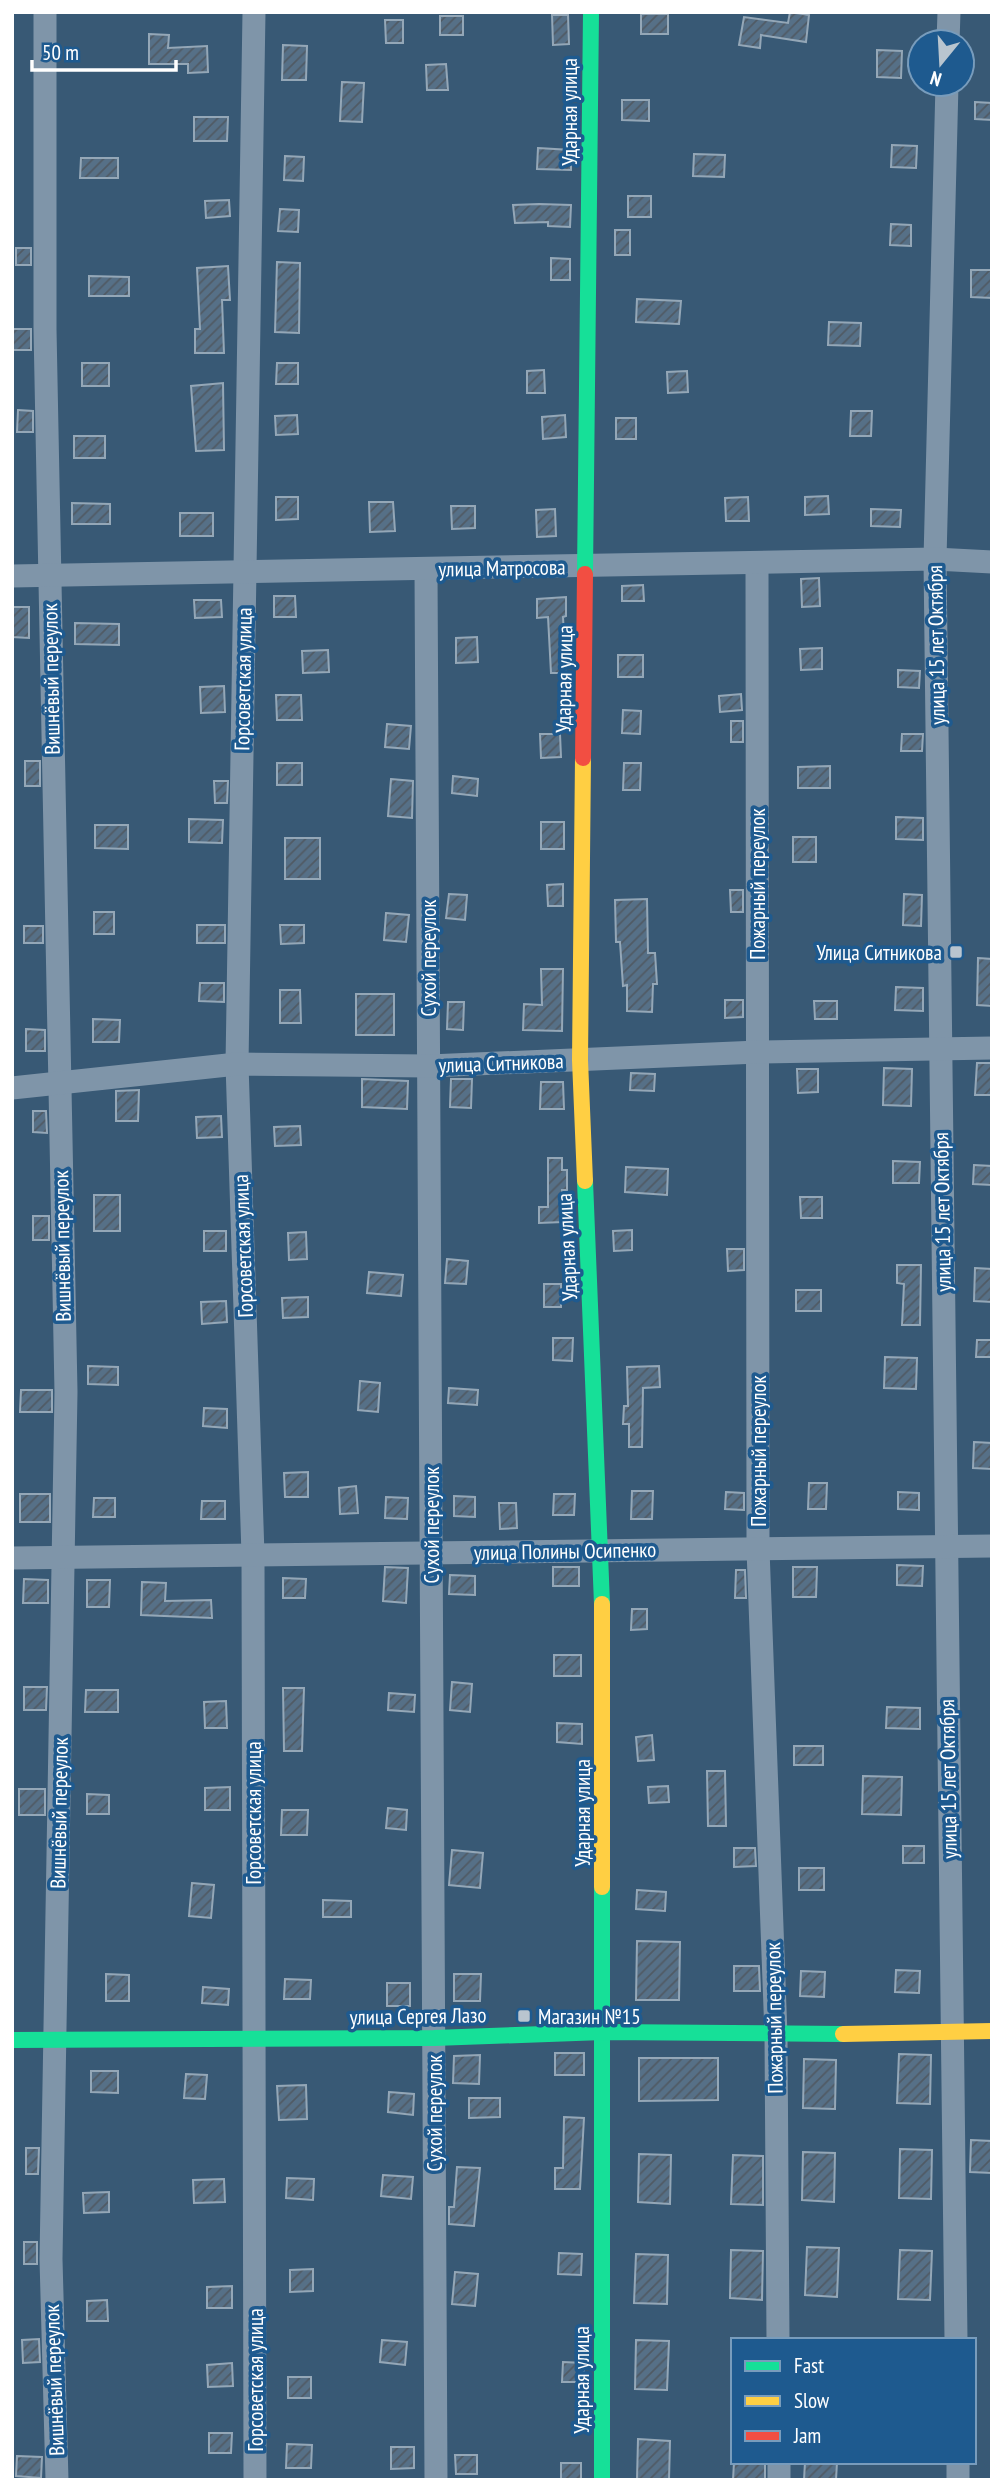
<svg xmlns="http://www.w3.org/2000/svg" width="1004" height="2492" font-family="'PT Sans Narrow',sans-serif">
<defs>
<pattern id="building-hatch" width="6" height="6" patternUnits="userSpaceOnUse" patternTransform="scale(1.75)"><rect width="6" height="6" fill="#567087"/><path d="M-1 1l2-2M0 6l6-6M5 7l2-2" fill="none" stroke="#505a64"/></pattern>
</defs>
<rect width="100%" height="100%" fill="#385975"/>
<g fill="url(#building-hatch)" stroke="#94a7b7" stroke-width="2">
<path d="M790 12 809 15 806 42 761 35 760 48 739 45 744 17 788 23Z"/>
<rect x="641" y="14" width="27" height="20"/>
<path d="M552 15H568L569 44 553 45Z"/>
<rect x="440" y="16" width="23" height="19"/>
<path d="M385 20H403V43H386Z"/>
<path d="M149 34 169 35 168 48 207 46 208 72 188 73V64H149Z"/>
<path d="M283 45 307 46 306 80H282Z"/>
<path d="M877 50 902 51 901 78 877 77Z"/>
<path d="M446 64 448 90H427L426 65Z"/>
<path d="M342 82 364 83 362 122 340 121Z"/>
<path d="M622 100H649V121L622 120Z"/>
<path d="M975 102 992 103V120L975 119Z"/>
<path d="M194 117H228L227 141H194Z"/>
<path d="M892 145 917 146 916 168 891 167Z"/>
<path d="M538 148 571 150V170L537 169Z"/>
<path d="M694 154 725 155 724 177 693 176Z"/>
<path d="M285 156 304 157 303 181 284 180Z"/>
<path d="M81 158H118V178H80Z"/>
<rect x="628" y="196" width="23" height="21"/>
<path d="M229 200 230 216 206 218 205 201Z"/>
<path d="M539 204 571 205 570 227 548 226V222L515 223 513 205Z"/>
<path d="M280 209 299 210 298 232 278 231Z"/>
<path d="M891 224 911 225V246L890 245Z"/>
<rect x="615" y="230" width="15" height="25"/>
<rect x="16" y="248" width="15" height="17"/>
<path d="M551 258 570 259V280H551Z"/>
<path d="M277 262 300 263 299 333 275 332Z"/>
<path d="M228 266 230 300H222L224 353H195V329H200L197 268Z"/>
<path d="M971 270H992V298L971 297Z"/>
<path d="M89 276 129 277V296H89Z"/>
<path d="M637 299 681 301 679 324 636 322Z"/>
<path d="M829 322 861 323 860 346 828 345Z"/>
<rect x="12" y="329" width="19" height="21"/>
<rect x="82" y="363" width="27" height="23"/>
<path d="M277 363H298V384H276Z"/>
<path d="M544 370 545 393H527V371Z"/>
<path d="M687 371 688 392 668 393 667 372Z"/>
<path d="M223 383 224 450 196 451 191 386Z"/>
<path d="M18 410 33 411V432H17Z"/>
<path d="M851 411H872L871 436H850Z"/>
<path d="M297 415 298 434 276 435 275 416Z"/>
<path d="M565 415 566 437 543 439 542 417Z"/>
<rect x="616" y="418" width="20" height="21"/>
<rect x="74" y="436" width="31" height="22"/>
<path d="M828 496 829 514 805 515V497Z"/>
<path d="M276 497H298V519L276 520Z"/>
<path d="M748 497 749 521H726L725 498Z"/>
<path d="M369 502H393L395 531 370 532Z"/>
<path d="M72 503 110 504V524H72Z"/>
<path d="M451 506H475V528L452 529Z"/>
<path d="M555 509 556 536 537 537 536 510Z"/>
<path d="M871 509 901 510 900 527 871 526Z"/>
<rect x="180" y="513" width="33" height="23"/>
<path d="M819 578 820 606 802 607 801 579Z"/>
<path d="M643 585 644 601H622V586Z"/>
<path d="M274 596H295L296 617H274Z"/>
<path d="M566 597V616L563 617 566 673H551L548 617 537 618V599Z"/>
<path d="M194 600H221L222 617 195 618Z"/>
<path d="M12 607H29V638L12 637Z"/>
<path d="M75 623 119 624V645L75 644Z"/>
<path d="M477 637 478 662 456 663V638Z"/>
<path d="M822 648V669L801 670 800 649Z"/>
<path d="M328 650 329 672 303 673 302 651Z"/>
<rect x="618" y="655" width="25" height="22"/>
<path d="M898 670 920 671 919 688 898 687Z"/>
<path d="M224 686 225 712 201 713 200 687Z"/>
<path d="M741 694 742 710 720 712 719 696Z"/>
<path d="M276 695H301L302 720H277Z"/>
<path d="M623 710 641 711 640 734 622 733Z"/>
<rect x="731" y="721" width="12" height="21"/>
<path d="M387 724 411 726 409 749 385 747Z"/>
<path d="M540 734H560L561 757 541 758Z"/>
<path d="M902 734H923L922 751H901Z"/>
<rect x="25" y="761" width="15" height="25"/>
<rect x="277" y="763" width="25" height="22"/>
<path d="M624 763H641L640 790H623Z"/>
<path d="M830 766V788H798V767Z"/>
<path d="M453 776 478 779 477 796 452 793Z"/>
<path d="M391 779 413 781 412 818 388 816Z"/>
<path d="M214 781H228L227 803H215Z"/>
<path d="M896 817 923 818V840L896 839Z"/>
<path d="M189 819 223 820 222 843 189 842Z"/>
<rect x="541" y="822" width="23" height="27"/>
<path d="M95 825H128V849L95 848Z"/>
<rect x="793" y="837" width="23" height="25"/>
<rect x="285" y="838" width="35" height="41"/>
<path d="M563 884V906H548L547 885Z"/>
<path d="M730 890H743V912H731Z"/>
<path d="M449 894 467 895 465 920 446 918Z"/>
<path d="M904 894 922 895 921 926 903 925Z"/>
<path d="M647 899 648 953H655L657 984H653L652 1012 627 1011V985L623 986 620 942H616L615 900Z"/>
<rect x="94" y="912" width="20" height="22"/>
<path d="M386 913 409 915 406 942 384 940Z"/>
<rect x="197" y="925" width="28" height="18"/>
<path d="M280 925H304V943L281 944Z"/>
<rect x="24" y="926" width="19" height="17"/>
<path d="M978 958 992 959V1006L977 1005Z"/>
<path d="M541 969H563L562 1031 523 1030 524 1004 542 1005Z"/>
<path d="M200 983H224V1002L199 1001Z"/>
<path d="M896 987 923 988V1011L895 1010Z"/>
<path d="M280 990H300L301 1023H280Z"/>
<rect x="356" y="994" width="38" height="41"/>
<path d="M725 1000H743V1017L725 1018Z"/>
<path d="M814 1001H837V1019H815Z"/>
<path d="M448 1002H464L463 1030 447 1029Z"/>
<path d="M93 1019 120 1020 119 1042H93Z"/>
<path d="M26 1029 45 1030V1051H26Z"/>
<path d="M977 1063H992V1095H975Z"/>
<path d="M884 1068 912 1069 911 1106 883 1105Z"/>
<path d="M797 1069H818V1092L798 1093Z"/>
<path d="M631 1073 655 1074 654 1091 630 1090Z"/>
<path d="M362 1079 408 1081 407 1109 362 1107Z"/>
<path d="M451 1079H472L471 1108 450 1107Z"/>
<path d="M541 1082H563L564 1109H540Z"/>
<path d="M139 1090 138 1121H116V1091Z"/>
<path d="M33 1111H46L47 1133 33 1132Z"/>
<path d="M221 1116 222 1137 197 1138 196 1117Z"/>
<path d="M300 1126 301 1145 275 1146 274 1127Z"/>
<path d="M548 1158H562V1170H567V1190H562L563 1222 539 1223V1207H548Z"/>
<path d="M893 1161 920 1162 919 1183H893Z"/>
<path d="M974 1165 992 1166V1185L973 1184Z"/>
<path d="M626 1167 668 1169 667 1195 625 1192Z"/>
<rect x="94" y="1195" width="26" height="36"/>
<path d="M800 1197H822V1218H801Z"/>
<rect x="33" y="1216" width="16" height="24"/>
<path d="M632 1230V1250L614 1251 613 1231Z"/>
<rect x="204" y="1231" width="22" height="20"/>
<path d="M306 1232 307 1259 289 1260 288 1233Z"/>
<path d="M727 1249H744V1270L728 1271Z"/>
<path d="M447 1259 468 1261 466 1284 445 1283Z"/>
<path d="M897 1265H921L920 1325H902L904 1284 897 1283Z"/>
<path d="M975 1268 992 1269V1302L974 1301Z"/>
<path d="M369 1272 403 1275 401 1296 367 1293Z"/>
<rect x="544" y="1284" width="17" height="23"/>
<rect x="796" y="1290" width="25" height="21"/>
<path d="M308 1297V1317L283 1318 282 1298Z"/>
<path d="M226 1301 227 1322 202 1324 201 1302Z"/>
<path d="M553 1338H573L572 1361 553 1360Z"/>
<path d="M977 1340H992V1357H976Z"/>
<path d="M885 1357 917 1358 916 1389 884 1388Z"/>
<path d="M88 1366 118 1367V1385L88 1384Z"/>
<path d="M659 1366 660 1387 643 1388 642 1447H629V1424H623L624 1406H628L627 1367Z"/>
<path d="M360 1381 380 1383 378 1412 358 1410Z"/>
<path d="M449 1388 478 1390 477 1405 448 1403Z"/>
<path d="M21 1390H52V1412H20Z"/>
<path d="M204 1408 227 1409V1428L203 1426Z"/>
<path d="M974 1442 992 1443V1469L973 1468Z"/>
<path d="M308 1472V1497H285L284 1473Z"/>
<path d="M809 1483H827L826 1509H808Z"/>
<path d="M356 1486 358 1513 340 1514 339 1488Z"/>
<path d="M632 1491H653L652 1519H631Z"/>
<path d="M726 1492 744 1493V1510L725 1509Z"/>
<path d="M898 1492 919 1493V1510L898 1509Z"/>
<rect x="20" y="1494" width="30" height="28"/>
<path d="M554 1494H575L574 1515H553Z"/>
<path d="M454 1496 475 1497V1517L454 1516Z"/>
<path d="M386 1497 408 1498 407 1519 385 1518Z"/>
<path d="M94 1498H115V1517H93Z"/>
<path d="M202 1501H225V1519H201Z"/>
<path d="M499 1503H516L517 1528 500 1529Z"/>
<path d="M897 1565 923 1566 922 1586 897 1585Z"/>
<path d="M385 1567 408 1568 406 1603 383 1601Z"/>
<rect x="553" y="1567" width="26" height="19"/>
<path d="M793 1567H817L816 1597H793Z"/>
<path d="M736 1570H745L746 1598H735Z"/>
<path d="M450 1575 475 1576V1595L449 1594Z"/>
<path d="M283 1578 306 1579 305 1598H283Z"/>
<path d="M24 1579 48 1580V1603H23Z"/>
<path d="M87 1580H110L109 1607H87Z"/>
<path d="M142 1582 166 1583 165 1601 211 1600 212 1618 141 1615Z"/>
<path d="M632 1609H647V1629L631 1630Z"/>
<rect x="554" y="1655" width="27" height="21"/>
<path d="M452 1682 472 1684 470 1712 450 1710Z"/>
<path d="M24 1687H47L46 1710H24Z"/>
<path d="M283 1688H304L302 1751H284Z"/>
<path d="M86 1690H118V1712H85Z"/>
<path d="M389 1693 415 1695 414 1712 388 1710Z"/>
<path d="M226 1701 227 1728H205L204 1702Z"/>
<path d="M887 1707 920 1708V1729L886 1728Z"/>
<path d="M557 1723 582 1724V1744L557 1742Z"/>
<path d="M652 1735 654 1760 638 1761 636 1737Z"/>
<rect x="794" y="1746" width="29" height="19"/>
<path d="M707 1771H725L726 1826H708Z"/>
<path d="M863 1776 902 1777 901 1815 862 1814Z"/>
<path d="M668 1786 669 1802 649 1803 648 1787Z"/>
<path d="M230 1787V1810H205V1788Z"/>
<rect x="19" y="1789" width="26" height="26"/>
<path d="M87 1794 109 1795V1814H87Z"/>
<path d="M388 1808 407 1810 406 1830 386 1828Z"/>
<path d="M282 1810H308L307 1835H281Z"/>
<rect x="903" y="1846" width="21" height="17"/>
<path d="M734 1848H755L756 1866 734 1867Z"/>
<path d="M452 1850 483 1853 480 1888 449 1885Z"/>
<rect x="799" y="1868" width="25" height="22"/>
<path d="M192 1883 214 1885 211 1918 189 1916Z"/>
<path d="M637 1890 666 1892 665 1911 636 1909Z"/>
<path d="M323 1900 351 1901V1917H323Z"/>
<path d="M637 1941 680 1942 679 2000H636Z"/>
<path d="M734 1966H759L760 1991H734Z"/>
<path d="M896 1970 920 1971 919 1993 895 1992Z"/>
<path d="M801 1971 825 1972 824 1997 800 1996Z"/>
<path d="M106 1974 129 1975V2001H106Z"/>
<path d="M454 1974H481L480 2001H454Z"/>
<path d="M285 1979 311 1980 310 1999H284Z"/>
<rect x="387" y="1983" width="23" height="23"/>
<path d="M203 1987 229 1989 228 2005 202 2003Z"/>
<rect x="555" y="2053" width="29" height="22"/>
<path d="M899 2054 931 2055 930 2104 897 2103Z"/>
<path d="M480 2055 479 2084 453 2083 454 2056Z"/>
<path d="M639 2058H718V2100L639 2101Z"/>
<path d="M804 2059 836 2060 835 2109 803 2108Z"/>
<path d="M91 2071H118V2093L91 2092Z"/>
<path d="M186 2074 207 2075 205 2099 184 2098Z"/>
<path d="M306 2085 307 2119 279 2120 277 2086Z"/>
<path d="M389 2092 414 2094 413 2115 388 2112Z"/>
<path d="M469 2098H500V2117L469 2118Z"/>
<path d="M564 2117 584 2118 580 2189H555V2168H563Z"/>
<path d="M971 2140 992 2141V2173L970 2172Z"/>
<path d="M26 2148H39L38 2174H26Z"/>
<path d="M900 2149 932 2150 931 2199 899 2198Z"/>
<path d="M803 2152 835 2153 834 2202 802 2200Z"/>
<path d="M639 2154 671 2155 670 2204 638 2202Z"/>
<path d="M733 2155 763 2156V2205L731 2204Z"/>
<path d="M457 2167 480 2168 474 2226 449 2224V2207H454Z"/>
<path d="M383 2175 413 2177 411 2199 381 2196Z"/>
<path d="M287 2178 314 2179 313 2200 286 2198Z"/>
<path d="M224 2179 225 2202 194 2203 193 2180Z"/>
<path d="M109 2192V2212L84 2213 83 2193Z"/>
<rect x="24" y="2242" width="13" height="22"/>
<path d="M807 2247 839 2248 837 2297 805 2295Z"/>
<path d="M731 2250 763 2251 762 2300 730 2298Z"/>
<path d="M900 2250 932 2251 930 2300 898 2299Z"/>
<path d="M559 2253 582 2254 581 2275 558 2274Z"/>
<path d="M636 2254 668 2255 667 2304 634 2303Z"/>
<path d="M313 2269V2291L290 2292V2270Z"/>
<path d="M455 2272 478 2274 475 2306 452 2304Z"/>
<path d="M232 2286V2308H207V2287Z"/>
<path d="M107 2300 108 2321H87V2301Z"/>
<path d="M39 2339 40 2362 23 2363 22 2340Z"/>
<path d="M382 2340 407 2342 405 2365 380 2362Z"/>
<path d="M636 2340 669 2341 667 2390 635 2389Z"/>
<path d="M563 2362 584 2363V2382H562Z"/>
<path d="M232 2363 233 2386 208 2387 207 2365Z"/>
<rect x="288" y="2377" width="23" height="21"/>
<path d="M209 2433H232L231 2453H209Z"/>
<path d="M638 2439 670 2441 669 2480H637Z"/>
<path d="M287 2444 312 2445 311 2468H286Z"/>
<path d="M391 2447H414V2468L391 2469Z"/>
<path d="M455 2455H477V2474H456Z"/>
<path d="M17 2456 42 2457 41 2478 16 2476Z"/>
<path d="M734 2462H765V2480H733Z"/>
<path d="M805 2462H837L836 2480H804Z"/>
<rect x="561" y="2463" width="20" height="17"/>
</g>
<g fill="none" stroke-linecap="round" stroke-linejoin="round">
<g stroke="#7f95a9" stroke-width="23">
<path d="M45 12V329L66 1392 51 2259 57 2480"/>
<path d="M254 12 237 1064 253 1555 255 2480"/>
<path d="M948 42 949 12"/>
<path d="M947 84 935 559 956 2340"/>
<path d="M757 563 758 1549 776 2035 778 2340"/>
<path d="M426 570 436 2480"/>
<path d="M12 576 935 559 992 562"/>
<path d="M12 1088 237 1064 429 1066 758 1052 992 1048"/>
<path d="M12 1558 992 1546"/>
<path d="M779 2462V2480"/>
<path d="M958 2462V2480"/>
</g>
<g stroke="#16e098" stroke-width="16">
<path d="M585 574 591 12"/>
<path d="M585 1181 602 1604"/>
<path d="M602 1887V2480"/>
<path d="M12 2040 434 2038 603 2032 843 2034"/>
</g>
<g stroke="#ffcf43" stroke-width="16">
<path d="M583 758 580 1060 585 1181"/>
<path d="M602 1604V1887"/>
<path d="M843 2034 992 2031"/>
</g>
<path stroke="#f24e42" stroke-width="16" d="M583 758 585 574"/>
</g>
<g fill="#b9c5cf" stroke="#1e5a8f" stroke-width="2.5">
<rect x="949" y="945" width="14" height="14" rx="3.5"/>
<rect x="517" y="2009" width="14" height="14" rx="3.5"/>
</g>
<g text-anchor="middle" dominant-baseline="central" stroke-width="7" stroke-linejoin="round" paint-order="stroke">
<g font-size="21" fill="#fff" stroke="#1e5a8f">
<text transform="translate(569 112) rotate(-90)">Ударная улица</text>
<text transform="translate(502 568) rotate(-1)">улица Матросова</text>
<text transform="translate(936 645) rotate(-91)">улица 15 лет Октября</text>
<text transform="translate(51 679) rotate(-91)">Вишнёвый переулок</text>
<text transform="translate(243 679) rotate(-89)">Горсоветская улица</text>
<text transform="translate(564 679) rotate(-89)">Ударная улица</text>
<text transform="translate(757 884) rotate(-90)">Пожарный переулок</text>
<text transform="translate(428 958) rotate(-90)">Сухой переулок</text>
<text transform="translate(501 1063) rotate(-2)">улица Ситникова</text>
<text transform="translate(942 1212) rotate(-91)">улица 15 лет Октября</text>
<text transform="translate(62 1246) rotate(-91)">Вишнёвый переулок</text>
<text transform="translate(243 1246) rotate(-92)">Горсоветская улица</text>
<text transform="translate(567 1247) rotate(-93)">Ударная улица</text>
<text transform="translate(758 1451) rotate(-90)">Пожарный переулок</text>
<text transform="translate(431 1525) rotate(-90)">Сухой переулок</text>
<text transform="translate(565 1551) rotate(-1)">улица Полины Осипенко</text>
<text transform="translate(948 1779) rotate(-91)">улица 15 лет Октября</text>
<text transform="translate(59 1813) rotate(-89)">Вишнёвый переулок</text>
<text transform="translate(253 1813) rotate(-90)">Горсоветская улица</text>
<text transform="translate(582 1813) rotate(-90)">Ударная улица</text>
<text transform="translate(418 2016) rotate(-1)">улица Сергея Лазо</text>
<text transform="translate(774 2018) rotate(-91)">Пожарный переулок</text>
<text transform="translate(434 2113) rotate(-90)">Сухой переулок</text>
<text transform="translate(54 2380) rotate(-92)">Вишнёвый переулок</text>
<text transform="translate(255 2380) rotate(-90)">Горсоветская улица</text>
<text transform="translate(581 2380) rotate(-90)">Ударная улица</text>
</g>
<g font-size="21" fill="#fff" stroke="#1e5a8f" text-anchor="end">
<text x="942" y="952">Улица Ситникова</text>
<text x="538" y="2016" text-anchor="start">Магазин №15</text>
</g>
</g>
<rect width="1004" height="2492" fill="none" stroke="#ffffff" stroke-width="28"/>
<rect x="731" y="2338" width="245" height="126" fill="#1e5a8f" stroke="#789cbc" stroke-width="2"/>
<rect x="745" y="2361" width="35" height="10" fill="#16e098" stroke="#789cbc" stroke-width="2"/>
<text x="794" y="2373" font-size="21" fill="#ffffff">Fast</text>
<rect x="745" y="2396" width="35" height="10" fill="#ffcf43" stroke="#789cbc" stroke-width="2"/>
<text x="794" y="2408" font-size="21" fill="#ffffff">Slow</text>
<rect x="745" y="2431" width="35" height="10" fill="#f24e42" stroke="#789cbc" stroke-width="2"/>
<text x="794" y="2443" font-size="21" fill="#ffffff">Jam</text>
<g transform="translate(941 63) rotate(198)"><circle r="33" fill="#1e5a8f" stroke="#789cbc" stroke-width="2"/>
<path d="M0-5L12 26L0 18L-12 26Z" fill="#b9c5cf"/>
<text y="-10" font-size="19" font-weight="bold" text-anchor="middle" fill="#ffffff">N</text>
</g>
<path d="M32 60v10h144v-10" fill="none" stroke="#ffffff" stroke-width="3.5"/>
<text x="42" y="60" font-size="21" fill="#ffffff" stroke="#1e5a8f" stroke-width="5" paint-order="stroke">50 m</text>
</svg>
